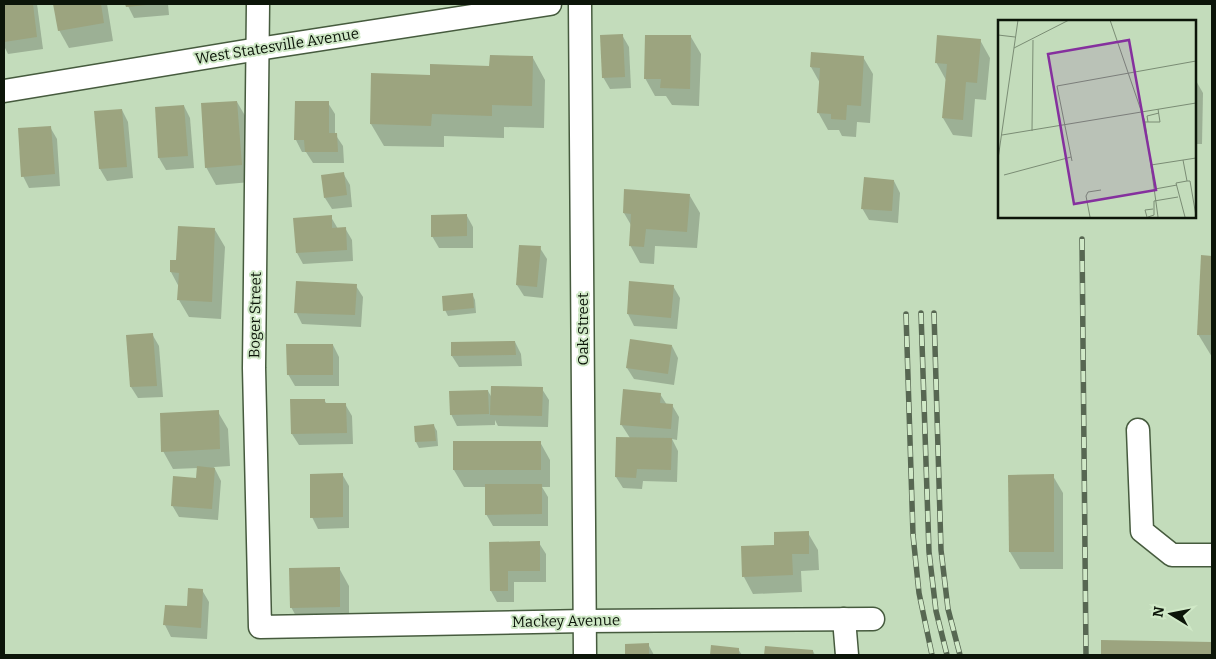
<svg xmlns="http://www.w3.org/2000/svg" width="1216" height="659" font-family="Bitter,serif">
<rect width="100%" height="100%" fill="#c3dcbb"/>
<g fill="#0003">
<path d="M4 4H37L43 49 8 54 4 46Z"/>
<path d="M55 4H107L113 41 69 48 59 30Z"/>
<path d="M127 4H168L169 15 134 18Z"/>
<path d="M622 35 629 47 631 88 610 89 603 77Z"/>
<path d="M691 37 701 54 699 106 672 105 666 96H655L645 78Z"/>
<path d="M980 40 990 58 986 100 975 99 972 137 953 135 943 118 946 80 936 62Z"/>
<path d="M863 57 873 74 870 123 857 122 856 137 842 136 839 130H828L818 112 820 83 811 67Z"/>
<path d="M533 58 545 80 544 128 504 127V138L444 136V147L384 146 371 124 431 76 491 67Z"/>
<path d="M1195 79 1203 93 1202 144H1195Z"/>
<path d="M237 102 247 119 251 182 216 185 206 167Z"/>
<path d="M328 103 335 114V134L343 146 344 163H313L306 152H302L296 140Z"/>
<path d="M184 106 190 118 194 168 166 170 159 158 156 108Z"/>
<path d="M122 110 128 122 133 178 107 181 100 169 96 113Z"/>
<path d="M50 127 57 139 60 186 29 188 23 176Z"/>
<path d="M343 173 350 185 352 207 332 209 325 198Z"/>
<path d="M894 181 900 193 898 223 869 220 862 208Z"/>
<path d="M690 196 700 213 697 248 655 246 654 264 640 263 630 245 631 225 624 213Z"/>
<path d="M467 216 473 227V248H439L432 236Z"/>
<path d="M331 217 338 229 345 228 352 240 353 261 303 264 297 253Z"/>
<path d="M215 230 225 247 221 319 189 317 179 300V287L171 272 177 261Z"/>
<path d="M540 248 547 259 543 298 524 296 517 285Z"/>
<path d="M1202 256 1212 257V357L1198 334Z"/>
<path d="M356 286 363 297 361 327 302 324 296 312Z"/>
<path d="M673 286 680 298 677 329 634 326 628 314Z"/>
<path d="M472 294 475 300 476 313 448 316 445 310Z"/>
<path d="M152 334 159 346 163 397 138 398 131 387Z"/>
<path d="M515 342 521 354 522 366 459 367 452 356Z"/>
<path d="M333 345 339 357V386H295L288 374Z"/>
<path d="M672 346 678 358 674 385 634 379 627 368Z"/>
<path d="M542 389 549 400 548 427 498 426 495 420V425L457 426 451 414 488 391 492 398Z"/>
<path d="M660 394 667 405H672L679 417 677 440 672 439 678 451 677 482 643 481 642 489 623 488 616 477 630 438 621 424Z"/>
<path d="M324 400 327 404H345L352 416 353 444 299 445 292 434Z"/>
<path d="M218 412 228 429 230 466 214 467 221 481 218 520 179 517 172 505 197 479 198 468 173 469 163 451Z"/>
<path d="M434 426 437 431 438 446 419 448 416 442 415 427Z"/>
<path d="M455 442H540L550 460V487H542L548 497V526H493L486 514V487H464L454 470Z"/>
<path d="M342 474 349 486V528L318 529 312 517Z"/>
<path d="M1053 476 1063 493V569H1020L1010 552Z"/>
<path d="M808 533 818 550 819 570 801 571 802 592 753 594 744 577 775 546Z"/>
<path d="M491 543H539L546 554V582H514V602H497L491 591Z"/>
<path d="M339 568 349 586V624L301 625 291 607Z"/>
<path d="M202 590 209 602 207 639 171 637 165 625 189 608Z"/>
<path d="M1103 641 1212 643V655H1102Z"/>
<path d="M648 644 654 655H627L626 645Z"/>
<path d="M712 647 738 649 742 655H712Z"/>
<path d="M766 648 813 651 815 655H765Z"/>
</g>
<g fill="#9ca47f">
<path d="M4 4H33L37 37 4 42Z"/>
<path d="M53 4H101L104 23 58 31Z"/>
<path d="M125 4H147V5L126 7Z"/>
<path d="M623 34 625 77 602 78 600 35Z"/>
<path d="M645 35H691L690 89 660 88 661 79H644Z"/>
<path d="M937 35 981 39 977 83 966 82 963 120 942 118 947 64 935 63Z"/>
<path d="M811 52 864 56 861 106 847 105 846 120 831 119V114L817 113 820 68 810 67Z"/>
<path d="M490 55 533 56 532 106 492 105V116L432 114 431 126 370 124 371 73 430 75V64L489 66Z"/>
<path d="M998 62H1000V89H997Z"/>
<path d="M237 101 242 165 205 168 201 103Z"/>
<path d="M295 101H329V133H337L338 152H305L304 140H294Z"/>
<path d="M184 105 188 156 158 158 155 107Z"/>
<path d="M122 109 127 167 99 169 94 111Z"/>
<path d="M51 126 55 174 21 177 18 128Z"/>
<path d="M344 172 347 195 324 198 321 175Z"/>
<path d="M864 177 894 180 892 211 861 209Z"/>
<path d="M624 189 690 194 687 232 646 229 644 247 629 246 631 214 623 213Z"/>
<path d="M467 214V236L431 237V215Z"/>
<path d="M332 215V228L346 227 347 250 296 253 293 218Z"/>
<path d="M178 226 215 228 212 302 177 300 179 273 170 272V260H176Z"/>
<path d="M519 245 541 246 537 287 516 285Z"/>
<path d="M1201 255 1212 256V335H1197Z"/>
<path d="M296 281 357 284 355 315 294 313Z"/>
<path d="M629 281 674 285 671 318 627 314Z"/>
<path d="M473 293 474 308 443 311 442 296Z"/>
<path d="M153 333 157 386 130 387 126 335Z"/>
<path d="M630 339 672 345 668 374 626 368Z"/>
<path d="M515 341 516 355 451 356V342Z"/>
<path d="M286 344H333V375H287Z"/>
<path d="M491 386 543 387 542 416 490 415Z"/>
<path d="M623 389 661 393 660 403 673 404 671 429 620 425Z"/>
<path d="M488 390 489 414 450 415 449 391Z"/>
<path d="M290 399H325V403H346L347 433 291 434Z"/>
<path d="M219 410 220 449 161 452 160 413Z"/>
<path d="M434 424 436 441 415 442 414 426Z"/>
<path d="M616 437 672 438 671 470 637 469 636 478 615 477Z"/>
<rect x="453" y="441" width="88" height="29"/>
<path d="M197 466 215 468 212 509 171 506 173 476 196 478Z"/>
<path d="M343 473V517L310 518V474Z"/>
<path d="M1054 474V552H1009L1008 475Z"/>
<path d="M485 484H542V514L485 515Z"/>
<path d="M809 531V554H792L793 575 742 577 741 546 774 545V532Z"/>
<path d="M540 541V571H508V591H490L489 542Z"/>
<path d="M340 567V607L290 608 289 568Z"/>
<path d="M188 588 203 589 201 628 163 625 165 605 187 606Z"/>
<path d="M1101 640 1212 642V655H1101Z"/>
<path d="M649 643V655H625V644Z"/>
<path d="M711 645 739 648V655H710Z"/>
<path d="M765 646 813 650V655H764Z"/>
</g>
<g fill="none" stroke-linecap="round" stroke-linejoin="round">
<g stroke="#465b3e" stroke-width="25">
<g id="minor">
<path d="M258 4 254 368 260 627 585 621 873 619"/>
<path d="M580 4 585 655"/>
<path d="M4 91 258 49 550 4"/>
<path d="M1138 430 1142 531 1172 555H1212"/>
<path d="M844 619 847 655"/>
</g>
</g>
<use href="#minor" stroke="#fff" stroke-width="22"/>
<g stroke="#576752" stroke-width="5.5">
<g id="rail">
<path d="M1082 239 1086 655"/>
<path d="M921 313 929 552 936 611 947 655"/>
<path d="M934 313 941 550 948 609 960 655"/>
<path d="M906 314 913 535 919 593 932 655"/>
</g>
</g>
<use href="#rail" stroke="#d0e9c7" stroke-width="4" stroke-dasharray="11" stroke-linecap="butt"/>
</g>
<g text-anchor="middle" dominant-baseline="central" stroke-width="4" stroke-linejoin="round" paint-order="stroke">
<g font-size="15" fill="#0c1509" stroke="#d0e9c7">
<text transform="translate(277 46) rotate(-9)">West Statesville Avenue</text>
<text transform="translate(255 315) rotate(-89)">Boger Street</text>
<text transform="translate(583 329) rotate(-90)">Oak Street</text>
<text transform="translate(566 621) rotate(-1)">Mackey Avenue</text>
</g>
</g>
<g transform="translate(998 20)">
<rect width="198" height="198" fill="#c3dcbb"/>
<path fill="none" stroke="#7a8c74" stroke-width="1" d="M112 0 147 102 160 197M0 15 17 17M16 28 71 0M147 102H162L160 89M150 102 149 96 161 93M34 111 35 20M4 115 198 83M0 139 20 0M185 140 189 161 178 163 187 197M74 141 59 66 198 41M153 145 198 138M6 155 73 137M189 161H192L198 196M157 169 179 165M92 197 88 176 90 172 103 170M149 197 147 190 155 189M150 197 156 195V181L180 177"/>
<path fill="#85309e" fill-opacity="0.15" stroke="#85309e" stroke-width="2.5" d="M131 20 158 170 76 184 50 34Z"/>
<rect width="198" height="198" fill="none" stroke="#0c1509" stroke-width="2.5"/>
</g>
<rect width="1216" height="659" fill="none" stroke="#0c1509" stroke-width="10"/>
<g transform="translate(1171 614) rotate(280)" stroke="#d0e9c7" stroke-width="4" paint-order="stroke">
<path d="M0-4L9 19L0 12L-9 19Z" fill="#0c1509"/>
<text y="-8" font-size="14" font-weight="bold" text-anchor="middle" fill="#0c1509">N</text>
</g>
</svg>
